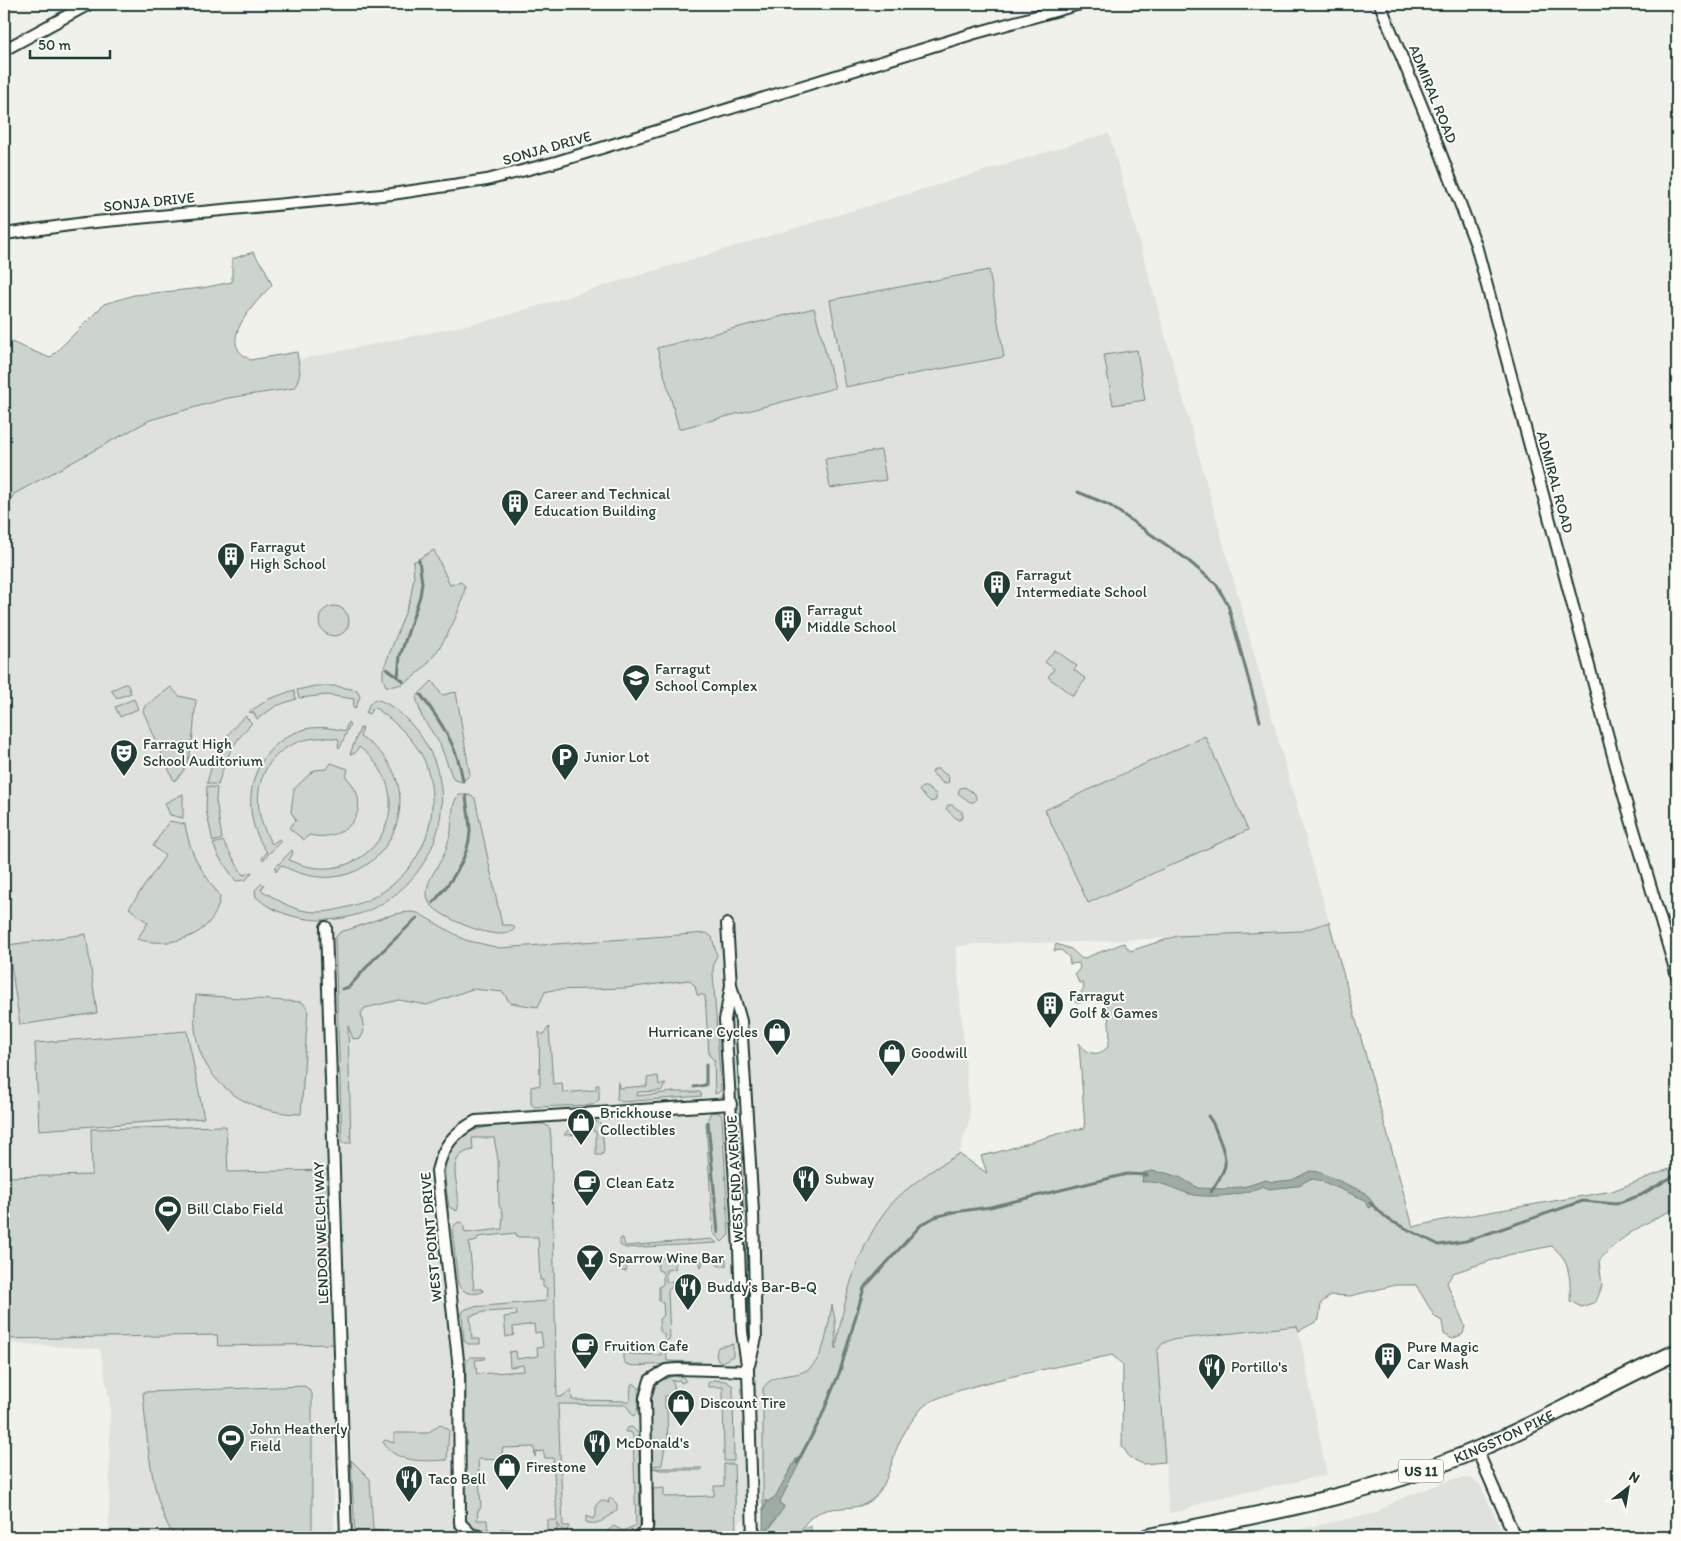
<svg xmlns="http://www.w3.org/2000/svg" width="1681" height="1541" font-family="Itim,sans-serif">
<rect width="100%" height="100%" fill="#f0f1eb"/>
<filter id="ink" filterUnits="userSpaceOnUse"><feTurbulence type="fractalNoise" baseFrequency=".02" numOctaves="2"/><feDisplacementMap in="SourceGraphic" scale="10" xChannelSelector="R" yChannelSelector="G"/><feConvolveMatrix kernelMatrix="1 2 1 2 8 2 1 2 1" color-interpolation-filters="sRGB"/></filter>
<g filter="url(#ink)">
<g fill="#dfe2dc">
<path d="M1109 133 1329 922 1301 931 1087 942 975 944 956 947 970 1119 959 1154 905 1193 885 1212 862 1253 850 1285 840 1322 836 1353 766 1499 737 1525V1537H356L348 1388 335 1390 334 1537H109L110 1404 100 1349 4 1343V482L258 368 491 320Z"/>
<path d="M1298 1326 1327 1475 1206 1501 1183 1511 1169 1513 1157 1351 1162 1344 1171 1340Z"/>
<path d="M1470 1478 1479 1483 1505 1537H1263L1375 1513 1397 1500 1453 1479Z"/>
</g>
<g fill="#cdd3cd" stroke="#768880">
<path d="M253 252 265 269 272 285C260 298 227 330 238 349 240 353 246 357 250 360L297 352 300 373 295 388 228 398 150 420 14 494 4 511V339L50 358 104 304 134 295 202 288 232 282V259Z"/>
<path d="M989 270 1004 357 845 387 830 300Z"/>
<path d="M814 308 835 388 679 429 657 348Z"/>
<path d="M1137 350 1145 400 1113 405 1104 355Z"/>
<path d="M881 450 886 480 830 488 825 459Z"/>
<path d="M434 550 450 585 461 582 465 586C462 617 422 692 386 686L383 679V670L410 600 414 577 413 562Z"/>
<circle cx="334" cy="621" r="15"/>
<path d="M1055 650 1077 666 1074 670 1086 679 1073 696 1048 677 1054 669 1045 662Z"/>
<path d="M432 681 442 695 456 692 470 775 462 782 453 779 440 744 422 717 416 697Z"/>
<path d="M127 683 131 693 117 698 111 690Z"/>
<path d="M315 686H335L357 690 360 697 355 709 353 708 354 699 327 695 299 698 297 690Z"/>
<path d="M171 687 179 696 196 700C193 723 195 767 174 781L143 711 145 706Z"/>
<path d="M294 690 296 699 276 706 257 719 254 713 249 712 269 699Z"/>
<path d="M134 699 138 709 120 717 115 707Z"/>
<path d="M375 699C392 703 406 718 417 731 479 810 416 922 319 920 296 919 272 912 256 897L255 890 262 883 264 885 261 890C275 898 290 909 306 911 320 914 338 910 351 906 413 889 448 824 425 762 416 740 393 720 374 707L369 714 366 713 370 703Z"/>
<path d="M245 716 252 723C232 744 226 757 218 785L207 783C213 757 225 734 245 716Z"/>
<path d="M348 722 350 724 340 748 338 747 339 739C273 728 237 788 272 844L279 839 281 841 263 860 262 858 267 852C235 809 251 743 306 729 319 726 333 728 345 731Z"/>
<path d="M363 727 360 737C447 786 379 918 281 865L276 872 275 868 292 850 293 853 289 860C368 897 430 800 359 747L354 754H350L360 728Z"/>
<path d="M1205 736 1248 830 1088 903 1045 810Z"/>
<path d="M331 763 348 769 346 777C376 807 348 844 309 835L304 840 289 828 296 820 291 812 294 789 314 770 327 769Z"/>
<path d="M934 769H938L948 776 949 782 944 784 932 773Z"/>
<path d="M207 786 217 788 216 800 222 839 213 842 206 810Z"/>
<path d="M922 787H926L936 794V800L931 802 919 791Z"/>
<path d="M965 787 975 794 976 799 974 802H970L958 793 960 788Z"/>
<path d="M183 794V818L170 815 165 803Z"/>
<path d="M459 795H469L475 798 502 925H512L515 928C506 947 432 916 428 900 423 882 438 869 444 854 447 848 448 841 450 835 453 825 450 801 459 795Z"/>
<path d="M948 805H952L962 812 963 818 958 820 946 809Z"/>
<path d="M169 821 185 824C191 859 202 869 220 897 215 937 170 949 137 939L148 923 129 908 165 856 153 846Z"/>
<path d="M223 841 243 875 252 872 246 880 236 881 219 857 213 844Z"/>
<path d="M411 912 418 913 465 940 500 948 707 933 712 937 717 956 714 961 713 972 721 1091 715 1094 714 1060 709 1055 705 995H697L695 986 689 980 626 988 553 990 545 992 538 1007 510 1003 503 992 472 989 427 1005 399 1000 365 1008 361 1013 364 1031 361 1038 353 1039 348 1026 351 1143H342L335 938 340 932C364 926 386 913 411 912Z"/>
<path d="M1329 922 1413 1227 1443 1220 1612 1191 1677 1166V1208C1651 1219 1617 1238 1599 1261L1602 1286 1596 1302 1581 1307 1570 1301C1571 1280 1570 1258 1551 1246L1508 1255 1453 1273 1447 1283 1465 1326 1463 1334 1452 1339 1444 1334 1442 1321 1435 1317 1416 1285H1396L1350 1296 1331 1295 1321 1303 1319 1320 1299 1331 1297 1326 1170 1340 1162 1344 1157 1351 1165 1462 1143 1464 1130 1458 1122 1446 1123 1365 1112 1355C1078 1363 941 1387 922 1408 914 1417 904 1432 899 1443 891 1460 889 1483 874 1498 854 1518 821 1495 801 1530L811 1526V1537H763L775 1521 766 1500 763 1510V1388C777 1369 797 1380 811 1367 826 1354 828 1324 832 1305L835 1320 836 1349C843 1302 856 1253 884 1213 899 1191 936 1167 959 1154L987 1173 981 1156C1016 1149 1048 1134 1085 1128L1079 1043C1087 1054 1097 1057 1107 1048 1113 1038 1107 1014 1107 1001L1096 999 1078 1003 1075 1002 1084 988 1083 983H1079L1075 974 1080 968 1079 963 1070 964 1069 957 1061 950 1054 951 1056 944 1071 949 1082 959 1124 943 1130 951 1177 936 1301 931Z"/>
<path d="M86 934 97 1013 20 1025 8 945Z"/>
<path d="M196 995 302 1002 308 1009 301 1114C249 1114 201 1085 195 1029 194 1018 195 1006 196 995Z"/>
<path d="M549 1027 553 1084 562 1083 563 1093 596 1090V1085H599V1100L593 1105 534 1107 531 1104V1087L540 1085 539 1032 543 1035Z"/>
<path d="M187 1031 204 1118 39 1130 35 1043Z"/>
<path d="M658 1076 659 1085 666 1084 661 1091 638 1092 637 1096 674 1092H700L702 1096 622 1102 617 1099 618 1081 619 1088 647 1086V1078Z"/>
<path d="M711 1112 720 1113 722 1117 729 1235 722 1242 713 1233 706 1124Z"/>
<path d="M593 1121 598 1122 602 1126 604 1151 602 1155H596V1132L593 1131Z"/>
<path d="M591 1122 589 1134 564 1135 574 1123Z"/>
<path d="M544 1124 550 1128 551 1139 557 1397H561L571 1390 572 1400 630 1401 631 1385 634 1383 639 1388 637 1413 633 1416 626 1405 558 1404 563 1526H569L567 1531 562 1530 557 1523V1534H547V1520H557L553 1458H545L543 1451 536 1452 535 1457 534 1447 503 1448 500 1460 478 1459 481 1508 478 1510 477 1520H487L488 1531H475L468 1524 465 1516 466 1362 470 1357H485L484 1359 475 1360 477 1374 524 1371 523 1365 510 1367 509 1352 516 1351 517 1359 538 1356 537 1348 543 1347 541 1332 535 1333 534 1324 513 1327 514 1335 506 1337 504 1317 517 1315 516 1310 484 1312 470 1316 472 1339H480V1344H468L464 1341 462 1313 464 1310 472 1307 546 1301 547 1288 543 1287V1280H540L538 1237H517L516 1233 478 1237 477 1241 469 1243 474 1289H482L483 1292C473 1295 463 1294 458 1284L452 1228 458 1222 463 1223 465 1233 502 1229 503 1214 499 1205 498 1160 494 1138H472L473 1150C440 1155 464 1191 457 1211L449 1207C447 1193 444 1178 445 1164 451 1120 511 1124 544 1124Z"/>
<path d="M226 1126 228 1172 331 1170 335 1344 218 1346 217 1335 5 1339 4 1177 92 1175 91 1129Z"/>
<path d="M740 1141 743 1144 746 1213 742 1210Z"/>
<path d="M620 1238H623L625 1246 712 1239 717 1243 625 1248 620 1245Z"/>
<path d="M716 1255 726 1259V1266H719L715 1263Z"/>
<path d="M698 1257 703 1262 701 1268 699 1259 676 1260 675 1269 666 1270V1281L675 1283 668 1291 670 1339 666 1341 667 1361 701 1362 633 1366 626 1364 623 1359V1347L625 1345 629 1347 630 1354 661 1355V1347L665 1345 664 1334 660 1331 659 1319 664 1315 663 1303 659 1301V1287L663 1284V1272L658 1270 657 1262H627L626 1271H622L620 1269 621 1263 626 1259Z"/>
<path d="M748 1280H750V1337L747 1336 745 1283Z"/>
<path d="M733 1344V1356L722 1362 718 1361 716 1355 718 1347Z"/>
<path d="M673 1376 683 1377 686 1381 681 1383 680 1380 671 1381 674 1384V1395L665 1396V1408H667L668 1446H665L662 1465 652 1466 651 1391 656 1382Z"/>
<path d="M714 1380 726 1381 733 1386 734 1461H724L723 1387H708V1383Z"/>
<path d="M305 1386 312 1393V1537L174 1535C151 1505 146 1431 143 1392Z"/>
<path d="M440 1424 449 1430 447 1460C426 1461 395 1464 383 1442L385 1440 394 1443V1433H428Z"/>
<path d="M632 1427 639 1434 640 1528 632 1536 610 1537 606 1532 614 1526 623 1531 636 1525 633 1436 631 1432H625L627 1428Z"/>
<path d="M351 1460 370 1479 373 1530 382 1531 383 1537H355Z"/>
<path d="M724 1464H734L736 1530H725L721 1537H714L717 1535 715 1529 703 1534V1537H652L654 1526 653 1489 664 1488V1497L714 1496V1486H724Z"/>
<path d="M653 1468H702L701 1470H660Z"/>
<path d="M611 1498 617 1504V1510C608 1517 598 1527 586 1522V1516L593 1519 596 1515V1505L601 1500 609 1503 608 1500Z"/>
<path d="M500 1529 536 1531V1534L504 1532Z"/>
</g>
<g fill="#9faca4" stroke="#6c8077">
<path d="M1151 1171 1166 1173 1181 1178 1198 1188 1223 1189 1247 1186 1266 1180 1272 1182 1292 1180 1310 1171 1319 1172 1364 1192 1374 1204 1369 1208 1363 1199 1319 1180 1310 1179 1297 1186 1269 1189 1262 1186C1249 1195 1211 1198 1194 1195 1175 1191 1163 1180 1142 1182L1143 1173Z"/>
<path d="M796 1459 801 1460 779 1503 784 1506 783 1509 763 1536V1510L768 1501 775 1497Z"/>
</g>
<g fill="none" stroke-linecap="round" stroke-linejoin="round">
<g stroke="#6c8077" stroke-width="3">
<path d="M1078 492 1109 505 1185 558 1216 584 1228 605 1260 721"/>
<path d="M387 669 403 681"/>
<path d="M398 677 400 656 420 596 422 583 419 560"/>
<path d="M421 695C441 722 458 747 463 781"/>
<path d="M433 903C450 883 469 859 470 831 470 820 467 807 466 796"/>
<path d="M342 989 349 987 372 961 417 918"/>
<path d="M694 1087 706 1085V1064"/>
<path d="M1208 1116C1215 1124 1216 1132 1220 1141 1230 1167 1225 1169 1211 1192"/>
<path d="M708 1122 718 1233"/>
<path d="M1370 1203 1389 1220 1439 1245 1466 1241 1583 1201 1616 1204 1641 1195 1677 1174"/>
<path d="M797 1463 820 1420 840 1371 864 1288 921 1225 935 1217 954 1212 990 1207 1127 1174 1147 1175"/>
<path d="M738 1537 748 1532"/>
</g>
<g stroke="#1f3d34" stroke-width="14">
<g id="minor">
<path d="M1380 4 1436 141 1476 245 1622 789 1677 976"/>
<path d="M4 50 89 4"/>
<path d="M4 234 85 223 392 194 487 180 556 162 972 34 1080 4"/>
<path d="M727 924 731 985 741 1021 753 1211 756 1338 749 1365"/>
<path d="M326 927 346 1537"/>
<path d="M731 985 725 1020 739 1248 742 1332 748 1371 753 1537"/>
<path d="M1477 1450 1515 1537"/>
<path d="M494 1537 472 1535 460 1523 459 1369 437 1171C443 1146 453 1133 476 1121L731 1104"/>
<path d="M639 1537 647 1528V1517L645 1398 650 1380 666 1370 677 1369 748 1371"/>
</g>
</g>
<g stroke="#1f3d34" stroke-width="19">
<g id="primary">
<path d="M753 1534 754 1537"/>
<path id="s1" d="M1147 1537C1259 1515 1370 1495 1476 1450 1545 1421 1609 1383 1677 1352"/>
</g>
</g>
<use href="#minor" stroke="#fdfcf7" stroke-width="10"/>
<use href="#primary" stroke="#fdfcf7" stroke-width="15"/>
</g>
</g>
<defs>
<g id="building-pin" transform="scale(1.4375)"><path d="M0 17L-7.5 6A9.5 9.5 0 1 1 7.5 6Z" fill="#1f3d34" stroke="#fdfcf7"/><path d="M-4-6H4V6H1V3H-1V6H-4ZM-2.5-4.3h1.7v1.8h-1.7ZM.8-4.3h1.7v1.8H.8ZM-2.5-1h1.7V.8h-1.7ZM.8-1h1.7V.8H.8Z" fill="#fff"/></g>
<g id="school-pin" transform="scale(1.4375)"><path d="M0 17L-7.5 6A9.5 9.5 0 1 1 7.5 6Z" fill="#1f3d34" stroke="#fdfcf7"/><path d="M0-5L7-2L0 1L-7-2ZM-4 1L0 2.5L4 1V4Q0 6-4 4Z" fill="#fff"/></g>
<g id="theatre-pin" transform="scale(1.4375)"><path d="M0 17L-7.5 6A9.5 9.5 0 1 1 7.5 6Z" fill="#1f3d34" stroke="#fdfcf7"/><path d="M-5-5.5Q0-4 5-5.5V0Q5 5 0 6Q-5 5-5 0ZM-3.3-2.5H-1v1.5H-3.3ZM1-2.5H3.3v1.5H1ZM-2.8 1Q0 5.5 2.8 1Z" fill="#fff"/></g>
<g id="parking-pin" transform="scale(1.4375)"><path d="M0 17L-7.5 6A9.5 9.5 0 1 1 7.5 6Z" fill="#1f3d34" stroke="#fdfcf7"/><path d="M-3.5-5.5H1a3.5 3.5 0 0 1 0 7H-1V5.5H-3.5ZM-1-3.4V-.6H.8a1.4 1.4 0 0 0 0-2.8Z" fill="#fff"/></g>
<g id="shop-pin" transform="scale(1.4375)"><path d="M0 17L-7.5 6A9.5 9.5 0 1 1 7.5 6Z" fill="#1f3d34" stroke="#fdfcf7"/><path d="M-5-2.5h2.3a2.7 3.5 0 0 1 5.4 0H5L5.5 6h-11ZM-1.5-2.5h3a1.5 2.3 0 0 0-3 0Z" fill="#fff"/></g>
<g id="restaurant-pin" transform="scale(1.4375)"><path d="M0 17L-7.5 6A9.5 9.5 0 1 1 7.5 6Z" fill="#1f3d34" stroke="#fdfcf7"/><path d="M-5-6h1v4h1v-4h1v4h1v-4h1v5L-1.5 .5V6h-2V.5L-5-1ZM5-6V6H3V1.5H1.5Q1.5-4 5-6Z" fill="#fff"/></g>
<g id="cafe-pin" transform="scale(1.4375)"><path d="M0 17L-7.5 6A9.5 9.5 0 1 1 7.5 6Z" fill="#1f3d34" stroke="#fdfcf7"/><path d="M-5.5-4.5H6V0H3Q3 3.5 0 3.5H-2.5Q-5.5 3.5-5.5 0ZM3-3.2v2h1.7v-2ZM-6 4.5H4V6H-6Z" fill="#fff"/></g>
<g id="stadium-pin" transform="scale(1.4375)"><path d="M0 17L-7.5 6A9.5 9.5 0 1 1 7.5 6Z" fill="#1f3d34" stroke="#fdfcf7"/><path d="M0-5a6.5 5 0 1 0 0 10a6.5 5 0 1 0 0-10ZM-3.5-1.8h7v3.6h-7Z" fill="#fff"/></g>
<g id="bar-pin" transform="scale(1.4375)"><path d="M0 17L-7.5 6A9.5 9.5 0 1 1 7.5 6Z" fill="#1f3d34" stroke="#fdfcf7"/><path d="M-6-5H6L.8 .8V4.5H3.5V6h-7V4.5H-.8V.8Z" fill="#fff"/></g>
</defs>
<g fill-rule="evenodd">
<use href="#building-pin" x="515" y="503"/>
<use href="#building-pin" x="231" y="556"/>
<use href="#building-pin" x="997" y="584"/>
<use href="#building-pin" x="788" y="619"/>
<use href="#school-pin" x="636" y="678"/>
<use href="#theatre-pin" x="124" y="753"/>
<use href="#parking-pin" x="565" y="757"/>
<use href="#building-pin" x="1050" y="1005"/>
<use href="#shop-pin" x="777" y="1032"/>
<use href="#shop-pin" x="892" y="1053"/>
<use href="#shop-pin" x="581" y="1122"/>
<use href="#restaurant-pin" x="806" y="1179"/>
<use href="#cafe-pin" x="587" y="1183"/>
<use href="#stadium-pin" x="168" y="1209"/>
<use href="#bar-pin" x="590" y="1258"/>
<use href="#restaurant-pin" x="688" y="1287"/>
<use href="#cafe-pin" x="585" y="1346"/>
<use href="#building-pin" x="1388" y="1356"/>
<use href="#restaurant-pin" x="1212" y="1367"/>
<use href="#shop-pin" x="681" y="1403"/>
<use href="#stadium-pin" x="231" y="1438"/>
<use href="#restaurant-pin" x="597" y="1443"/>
<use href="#shop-pin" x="507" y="1467"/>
<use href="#restaurant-pin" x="409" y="1479"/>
</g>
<g text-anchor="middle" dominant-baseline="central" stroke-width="4" stroke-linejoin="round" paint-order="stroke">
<rect fill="#fdfcf7" stroke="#62766e" stroke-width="1" x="1398.5" y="1459.5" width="45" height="23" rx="4"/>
<g font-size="14" font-weight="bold" fill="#1f3d34">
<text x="1421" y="1471">US 11</text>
</g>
<g font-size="15" fill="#1f3d34" stroke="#fdfcf7">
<text transform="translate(1433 94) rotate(68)">ADMIRAL ROAD</text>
<text transform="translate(547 148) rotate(-16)">SONJA DRIVE</text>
<text transform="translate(149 202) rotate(-6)">SONJA DRIVE</text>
<text transform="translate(1555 482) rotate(75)">ADMIRAL ROAD</text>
<text transform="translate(735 1179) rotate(-93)">WEST END AVENUE</text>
<text transform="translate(321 1233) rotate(-92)">LENDON WELCH WAY</text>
<text transform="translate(431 1237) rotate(-95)">WEST POINT DRIVE</text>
<text stroke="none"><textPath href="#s1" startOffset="372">KINGSTON PIKE</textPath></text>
</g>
<g font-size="15" fill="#1f3d34" stroke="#fdfcf7" text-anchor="start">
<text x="534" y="494">Career and Technical<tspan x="534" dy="17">Education Building</tspan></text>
<text x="250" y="547">Farragut<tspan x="250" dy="17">High School</tspan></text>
<text x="1016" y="575">Farragut<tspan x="1016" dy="17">Intermediate School</tspan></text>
<text x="807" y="610">Farragut<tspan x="807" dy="17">Middle School</tspan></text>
<text x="655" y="669">Farragut<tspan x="655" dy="17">School Complex</tspan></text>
<text x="143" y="744">Farragut High<tspan x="143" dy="17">School Auditorium</tspan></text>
<text x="584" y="757">Junior Lot</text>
<text x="1069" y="996">Farragut<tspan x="1069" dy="17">Golf &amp; Games</tspan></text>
<text x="758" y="1032" text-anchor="end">Hurricane Cycles</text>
<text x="911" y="1053">Goodwill</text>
<text x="600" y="1113">Brickhouse<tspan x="600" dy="17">Collectibles</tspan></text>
<text x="825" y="1179">Subway</text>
<text x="606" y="1183">Clean Eatz</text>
<text x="187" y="1209">Bill Clabo Field</text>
<text x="609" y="1258">Sparrow Wine Bar</text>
<text x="707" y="1287">Buddy's Bar-B-Q</text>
<text x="604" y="1346">Fruition Cafe</text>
<text x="1407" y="1347">Pure Magic<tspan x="1407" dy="17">Car Wash</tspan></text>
<text x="1231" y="1367">Portillo's</text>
<text x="700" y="1403">Discount Tire</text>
<text x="250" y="1429">John Heatherly<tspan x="250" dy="17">Field</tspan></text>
<text x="616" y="1443">McDonald's</text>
<text x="526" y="1467">Firestone</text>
<text x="428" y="1479">Taco Bell</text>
</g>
</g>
<rect width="1681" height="1541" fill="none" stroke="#fdfcf7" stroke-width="20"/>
<rect x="10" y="10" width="1661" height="1521" fill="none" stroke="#1f3d34" stroke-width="2" filter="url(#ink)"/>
<g transform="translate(1628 1488) rotate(31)" stroke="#fdfcf7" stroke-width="4" paint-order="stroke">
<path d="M0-4L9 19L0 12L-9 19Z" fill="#1f3d34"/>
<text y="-8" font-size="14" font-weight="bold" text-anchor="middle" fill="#1f3d34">N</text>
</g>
<path d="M30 50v8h80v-8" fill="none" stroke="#1f3d34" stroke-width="2.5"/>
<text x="38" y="50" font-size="15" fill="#1f3d34" stroke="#fdfcf7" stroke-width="4" paint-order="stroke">50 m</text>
</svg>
